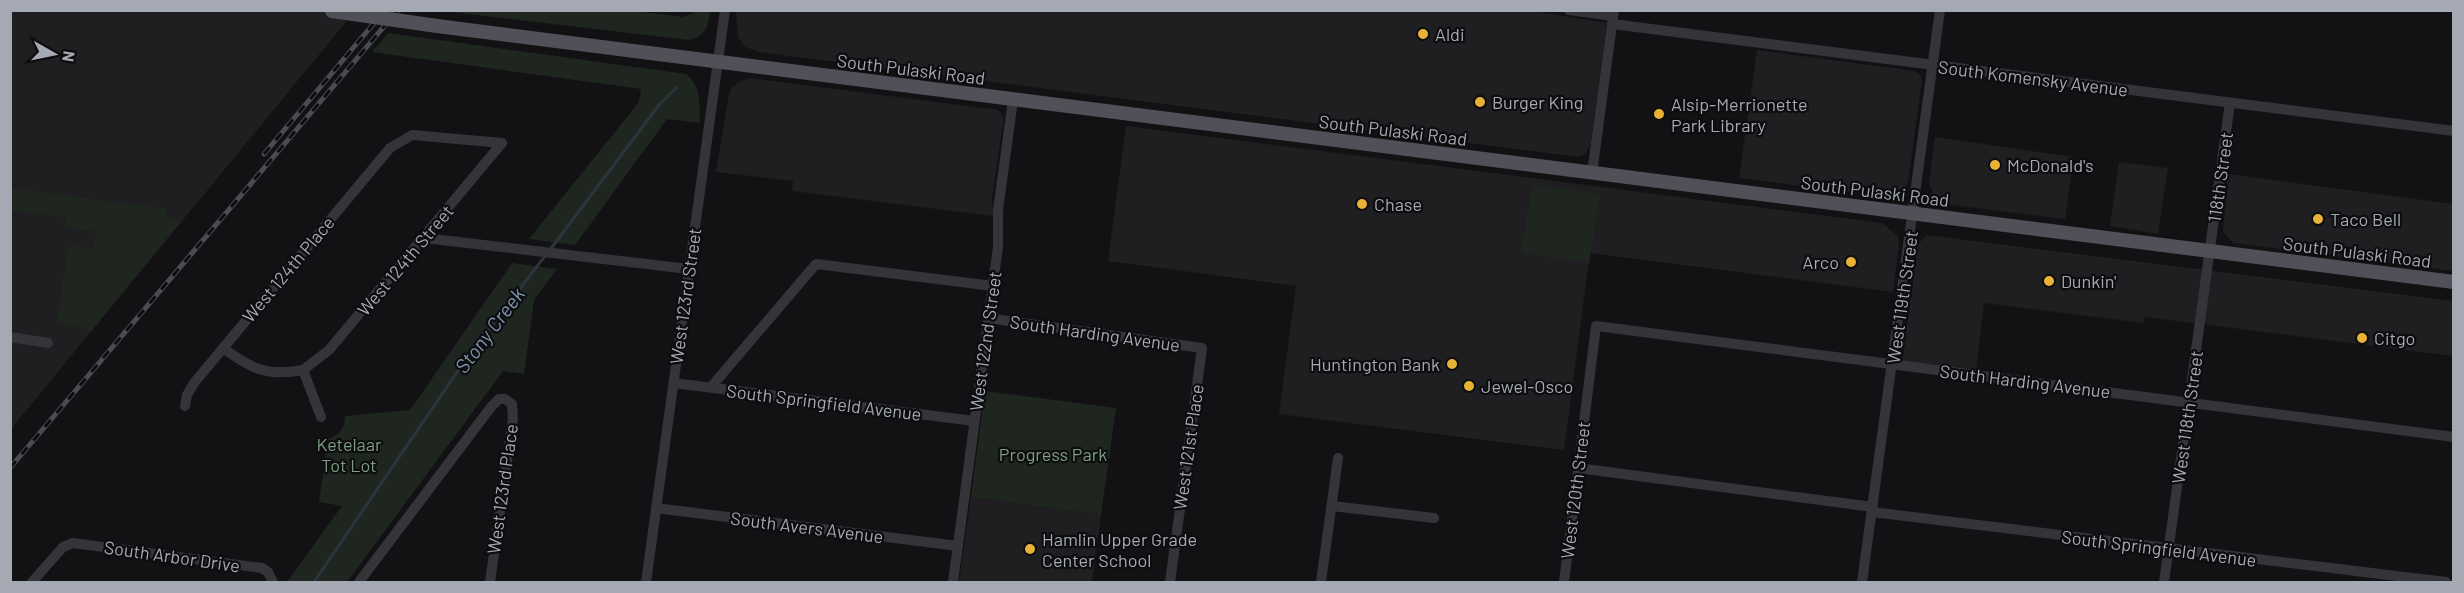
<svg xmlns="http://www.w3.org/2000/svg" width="2464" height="593" font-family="Barlow,sans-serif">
<rect width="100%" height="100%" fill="#121214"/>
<g fill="#1f1e21">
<path d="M1525 10 1607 23 1590 146 1585 154 1579 157 759 52 745 47 738 37 736 13V11Z"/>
<path d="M11 11H355L11 429Z"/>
<path d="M1757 50 1914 71 1919 74 1922 80 1908 182 1905 188 1898 195 1889 197 1739 178Z"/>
<path d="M750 78 998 110 1004 117 992 198 993 216 792 191 793 181 716 172 729 94 732 87 739 82Z"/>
<path d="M1126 126 1882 223 1898 236 1899 245 1893 292 1590 253 1564 450 1279 414 1296 286 1108 261Z"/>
<path d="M1935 137 2074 157 2065 219 1943 204 1935 200 1929 183Z"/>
<path d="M2119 162 2168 168 2158 234 2110 226Z"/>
<path d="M2228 174 2453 204V271L2234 243 2223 232Z"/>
<path d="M1927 235 2453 301V356L2145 317 2143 323 1984 303 1976 371 1902 362 1918 244Z"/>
<path d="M971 497 1101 515 1092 582H959Z"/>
</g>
<g fill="#1f2620">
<path d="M624 10 683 17 698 11H710C708 27 706 36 689 40L443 11Z"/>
<path d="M388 33 686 74C702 86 699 105 700 123L667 119 575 245 529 239 639 102 641 89 372 52Z"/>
<path d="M1532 185 1600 194 1589 263 1521 253Z"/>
<path d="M11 188 167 209 165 218 181 221 91 331 57 322 68 246 93 248 96 231 65 228 66 217 11 211Z"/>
<path d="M512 263 557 269 534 300 524 374 503 371 347 582H287L342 506 319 502 328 439C340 435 345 428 345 416L410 410Z"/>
<path d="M985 391 1116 408 1101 515 971 497Z"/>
</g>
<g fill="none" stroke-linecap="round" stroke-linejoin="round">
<g stroke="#2c343c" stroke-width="3">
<path d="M549 251 659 105 677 87"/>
<path d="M314 582 468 356 545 256"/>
</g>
<g stroke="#343439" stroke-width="10">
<path d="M1569 10 1613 16"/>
<path d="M1612 24 2454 131"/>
<path d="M1592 173 1614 10"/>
<path d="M424 238 689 269"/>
<path d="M988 318 1202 348 1170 582"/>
<path d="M10 337 48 343"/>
<path d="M223 348C251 369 268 377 303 370L321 417"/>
<path d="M303 370 329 350 502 143"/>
<path d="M674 383 974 421"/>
<path d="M711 387 816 264 993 286"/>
<path d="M185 406 187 395 194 383 390 148 412 135 502 143"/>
<path d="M1578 468 1873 507"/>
<path d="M1332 506 1434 518"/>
<path d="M656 508 958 546"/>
<path d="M1872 512 2446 582"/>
<path d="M32 582 63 547 73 543 262 568 268 572 273 582"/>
<path d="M359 582 491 407 499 399H505L512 404 513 418 490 582"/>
<path d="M646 582 725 10"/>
<path d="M953 582 998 247V210L1013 100"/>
<path d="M1321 582 1338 458"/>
<path d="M1564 582 1596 326 2454 437"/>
<path d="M1862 582 1940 10"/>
<path d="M2164 582 2230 103"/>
</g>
<path stroke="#505158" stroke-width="14" d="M437 26 2454 282"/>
<g stroke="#4b4c52" stroke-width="5">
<g id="rail">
<path d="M264 154 385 10"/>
<path d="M10 468 398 10"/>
</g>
</g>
<use href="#rail" stroke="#0d0d0f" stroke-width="3" stroke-dasharray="9" stroke-linecap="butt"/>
<path stroke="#505158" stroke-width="14" d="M332 11 437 26"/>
</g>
<g fill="#e8b236" stroke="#0d0d0f" stroke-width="2">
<circle cx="1423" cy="34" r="6"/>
<circle cx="1480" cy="102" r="6"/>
<circle cx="1659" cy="114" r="6"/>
<circle cx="1995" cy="165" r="6"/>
<circle cx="1362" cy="204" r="6"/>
<circle cx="2318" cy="219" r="6"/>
<circle cx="1851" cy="262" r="6"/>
<circle cx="2049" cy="281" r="6"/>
<circle cx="2362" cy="338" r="6"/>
<circle cx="1452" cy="364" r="6"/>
<circle cx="1469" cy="386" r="6"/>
<circle cx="1030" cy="549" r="6"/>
</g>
<g text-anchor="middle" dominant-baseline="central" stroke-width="4.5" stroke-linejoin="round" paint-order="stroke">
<g font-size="18" fill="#a5a9b4" stroke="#0d0d0f" text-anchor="start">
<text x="1435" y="34">Aldi</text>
<text x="1492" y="102">Burger King</text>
<text x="1671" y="104">Alsip-Merrionette<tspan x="1671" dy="21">Park Library</tspan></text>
<text x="2007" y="165">McDonald's</text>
<text x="1374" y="204">Chase</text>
<text x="2330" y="219">Taco Bell</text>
<text x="1839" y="262" text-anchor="end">Arco</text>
<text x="2061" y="281">Dunkin'</text>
<text x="2374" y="338">Citgo</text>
<text x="1440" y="364" text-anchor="end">Huntington Bank</text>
<text x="1481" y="386">Jewel-Osco</text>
<text x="1042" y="539">Hamlin Upper Grade<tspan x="1042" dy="21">Center School</tspan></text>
</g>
<g font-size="18" fill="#a5a9b4" stroke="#0d0d0f">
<text transform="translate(911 69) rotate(7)">South Pulaski Road</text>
<text transform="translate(2033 78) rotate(7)">South Komensky Avenue</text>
<text transform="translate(1393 130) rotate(7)">South Pulaski Road</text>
<text transform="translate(2220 177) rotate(-82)">118th Street</text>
<text transform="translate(1875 191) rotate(7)">South Pulaski Road</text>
<text transform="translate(2357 252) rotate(7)">South Pulaski Road</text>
<text transform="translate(405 260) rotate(-50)">West 124th Street</text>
<text transform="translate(288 269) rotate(-50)">West 124th Place</text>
<text transform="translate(685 296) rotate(-82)">West 123rd Street</text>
<text transform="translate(1902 297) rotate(-82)">West 119th Street</text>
<text transform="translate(1095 333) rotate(8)">South Harding Avenue</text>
<text transform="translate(985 341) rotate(-82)">West 122nd Street</text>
<text transform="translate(2025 381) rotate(7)">South Harding Avenue</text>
<text transform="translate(824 402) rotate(7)">South Springfield Avenue</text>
<text transform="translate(2187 417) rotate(-82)">West 118th Street</text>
<text transform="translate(1188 447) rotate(-82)">West 121st Place</text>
<text transform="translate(502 489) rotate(-82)">West 123rd Place</text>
<text transform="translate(1575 490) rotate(-83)">West 120th Street</text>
<text transform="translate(807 527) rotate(7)">South Avers Avenue</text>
<text transform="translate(2159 548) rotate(7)">South Springfield Avenue</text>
<text transform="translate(172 556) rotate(8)">South Arbor Drive</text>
</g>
<g font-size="18" fill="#7c9e7f" stroke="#0d0d0f">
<text x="349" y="444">Ketelaar<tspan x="349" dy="21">Tot Lot</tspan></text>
<text x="1053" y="454">Progress Park</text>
</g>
<g font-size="20" font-style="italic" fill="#7d95ae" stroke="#0d0d0f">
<text transform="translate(489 330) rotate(-53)">Stony Creek</text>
</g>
</g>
<rect width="2464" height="593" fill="none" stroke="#a5a9b4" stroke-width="24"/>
<g transform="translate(54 54) rotate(99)" stroke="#0d0d0f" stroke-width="4.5" paint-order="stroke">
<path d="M0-4.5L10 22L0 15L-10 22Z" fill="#a5a9b4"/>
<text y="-9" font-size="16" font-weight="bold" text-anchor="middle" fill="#a5a9b4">N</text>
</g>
</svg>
